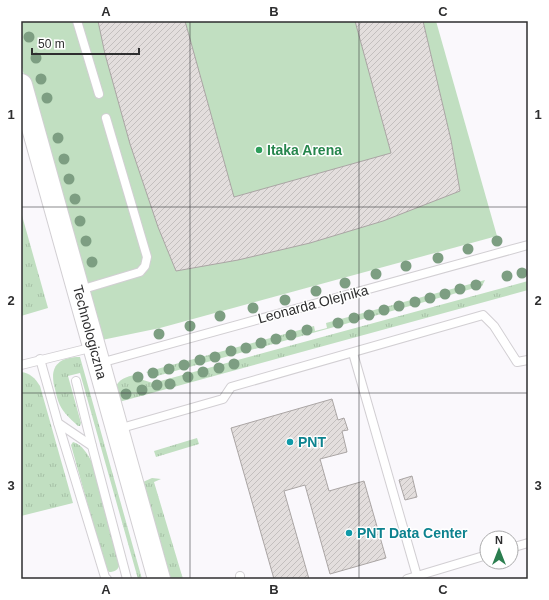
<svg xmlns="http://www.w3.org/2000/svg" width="549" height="600" font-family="Helvetica,sans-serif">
<defs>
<pattern id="grass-tufts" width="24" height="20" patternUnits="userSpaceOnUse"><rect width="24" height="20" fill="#c1dfc1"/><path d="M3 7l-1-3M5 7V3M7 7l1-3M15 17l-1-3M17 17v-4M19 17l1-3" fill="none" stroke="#a6c0a6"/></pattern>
<pattern id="building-hatch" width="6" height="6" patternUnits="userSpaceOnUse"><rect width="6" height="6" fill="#e3dedd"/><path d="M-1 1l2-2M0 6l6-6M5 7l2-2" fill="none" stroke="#c3bfbe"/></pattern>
</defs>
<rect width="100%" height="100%" fill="#faf8fc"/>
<g fill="url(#grass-tufts)">
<path d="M21 212 48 308 21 316Z"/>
<path d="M485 280 482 286 157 376 151 375 146 372 314 326 315 331 327 328 326 323Z"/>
<path d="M528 281V290L119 402 116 386C121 377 130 376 139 374L143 380 153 383Z"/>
<path d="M80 357 142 579H138L80 373 68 376 81 423 80 426H78C74 422 69 418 65 413 59 406 57 398 55 389 49 368 57 357 80 357Z"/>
<path d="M21 372C30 373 35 378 40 386L73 503 21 516Z"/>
<path d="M197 438 199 444 156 457 154 451Z"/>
<path d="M73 442C82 444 88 455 92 462L120 564C118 570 115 572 109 572L105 567 71 445Z"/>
<path d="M152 478 161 479 154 482 183 579H171L143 482Z"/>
</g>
<path fill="#c1dfc1" d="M21 21H436L497 236 160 328 97 341 21 64Z"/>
<g fill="url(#building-hatch)" stroke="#aaa5a4">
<path d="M98 21H185L234 197 391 153 355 21H423L451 140 460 191 383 221 310 243 238 260 176 271 158 227 130 144 105 54Z"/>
<path d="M332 399 338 420 344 418 348 430 342 431 347 452 320 459 329 491 364 481 386 558 330 574 305 485 284 491 309 579H274L231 428Z"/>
<path d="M412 476 417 497 405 500 399 480Z"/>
</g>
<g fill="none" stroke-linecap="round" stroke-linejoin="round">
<g stroke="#d2cfd3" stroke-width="10">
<g id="lane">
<path d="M77 21 99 94"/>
<path d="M80 290 140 272 145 266 147 257 106 118"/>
<path d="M353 353 417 576"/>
<path d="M40 359 58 423 92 446 127 579"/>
<path d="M100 363 528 245"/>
<path d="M21 365 94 347"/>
<path d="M76 381 92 446"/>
<path d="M58 423 105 577 107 579"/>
<path d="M118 429 223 399 231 387 483 315 494 326 517 362 528 360"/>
<path d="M511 548 528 543"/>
<path d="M240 576V579"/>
<path d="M407 579 487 555"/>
</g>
</g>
<g stroke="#d2cfd3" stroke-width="24">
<path id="secondary" d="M21 85 159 579"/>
</g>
<use href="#lane" stroke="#fff" stroke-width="8"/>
<use href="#secondary" stroke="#fff" stroke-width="22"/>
</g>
<g fill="#7d9e82">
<circle cx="29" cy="37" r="5.5"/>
<circle cx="36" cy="58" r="5.5"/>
<circle cx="41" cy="79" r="5.5"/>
<circle cx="47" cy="98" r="5.5"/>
<circle cx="58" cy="138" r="5.5"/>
<circle cx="64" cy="159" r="5.5"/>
<circle cx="69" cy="179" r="5.5"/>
<circle cx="75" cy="199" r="5.5"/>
<circle cx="80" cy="221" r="5.5"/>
<circle cx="86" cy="241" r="5.5"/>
<circle cx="497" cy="241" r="5.5"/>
<circle cx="468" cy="249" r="5.5"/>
<circle cx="438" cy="258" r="5.5"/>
<circle cx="92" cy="262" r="5.5"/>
<circle cx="406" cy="266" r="5.5"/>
<circle cx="522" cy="273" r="5.5"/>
<circle cx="376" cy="274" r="5.5"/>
<circle cx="507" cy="276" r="5.5"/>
<circle cx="345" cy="283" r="5.5"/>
<circle cx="476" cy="285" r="5.5"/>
<circle cx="460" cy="289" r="5.5"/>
<circle cx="316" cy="291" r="5.5"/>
<circle cx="445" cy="294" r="5.5"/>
<circle cx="430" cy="298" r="5.5"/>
<circle cx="285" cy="300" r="5.5"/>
<circle cx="415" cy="302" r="5.5"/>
<circle cx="399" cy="306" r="5.5"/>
<circle cx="253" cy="308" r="5.5"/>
<circle cx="384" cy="310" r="5.5"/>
<circle cx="369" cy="315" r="5.5"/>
<circle cx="220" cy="316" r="5.5"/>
<circle cx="354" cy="318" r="5.5"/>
<circle cx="338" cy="323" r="5.5"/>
<circle cx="190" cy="326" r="5.5"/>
<circle cx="307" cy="330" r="5.5"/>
<circle cx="159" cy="334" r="5.5"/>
<circle cx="291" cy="335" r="5.5"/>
<circle cx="276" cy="339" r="5.5"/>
<circle cx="261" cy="343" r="5.5"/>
<circle cx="246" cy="348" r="5.5"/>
<circle cx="231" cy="351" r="5.5"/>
<circle cx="215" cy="357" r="5.5"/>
<circle cx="200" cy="360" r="5.5"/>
<circle cx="234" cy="364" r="5.5"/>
<circle cx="184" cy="365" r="5.5"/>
<circle cx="219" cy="368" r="5.5"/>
<circle cx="169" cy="369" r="5.5"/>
<circle cx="203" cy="372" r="5.5"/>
<circle cx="153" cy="373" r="5.5"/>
<circle cx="138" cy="377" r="5.5"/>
<circle cx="188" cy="377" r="5.5"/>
<circle cx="170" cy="384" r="5.5"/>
<circle cx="157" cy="385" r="5.5"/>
<circle cx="142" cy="390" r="5.5"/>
<circle cx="126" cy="394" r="5.5"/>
</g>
<path fill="none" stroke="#2e2e2f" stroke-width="1" stroke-opacity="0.55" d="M190 21V579M359 21V579M21 207H528M21 393H528"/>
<circle fill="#2e9e5b" stroke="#fff" stroke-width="1.5" cx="259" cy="150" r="4"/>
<g fill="#0f9aa8" stroke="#fff" stroke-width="1.5">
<circle cx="290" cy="442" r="4"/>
<circle cx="349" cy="533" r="4"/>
</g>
<g text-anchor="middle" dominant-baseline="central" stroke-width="3" stroke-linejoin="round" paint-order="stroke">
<g font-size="14" font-weight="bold" fill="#27864d" stroke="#fff" text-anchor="start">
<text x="267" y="150">Itaka Arena</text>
</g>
<g font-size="14" fill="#2e2e2f" stroke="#fff">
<text transform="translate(313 304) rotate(-15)">Leonarda Olejnika</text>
<text transform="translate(90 332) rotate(75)">Technologiczna</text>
</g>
<g font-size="14" font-weight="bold" fill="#0d838f" stroke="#fff" text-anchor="start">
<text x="298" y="442">PNT</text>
<text x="357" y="533">PNT Data Center</text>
</g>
</g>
<rect width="549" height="600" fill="none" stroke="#ffffff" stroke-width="44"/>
<g transform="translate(499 550)"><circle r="19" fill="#ffffff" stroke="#ababac"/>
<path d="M0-3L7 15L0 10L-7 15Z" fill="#2b7e4f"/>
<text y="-6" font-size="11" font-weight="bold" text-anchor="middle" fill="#2e2e2f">N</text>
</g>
<path d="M32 48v6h107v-6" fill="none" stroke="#2e2e2f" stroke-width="2"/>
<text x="38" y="48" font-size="12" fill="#2e2e2f" stroke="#ffffff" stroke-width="3" paint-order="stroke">50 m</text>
<rect x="22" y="22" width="505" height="556" fill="none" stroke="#2e2e2f" stroke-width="1.5"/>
<g font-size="13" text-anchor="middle" font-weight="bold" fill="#2e2e2f">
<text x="106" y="16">A</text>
<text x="274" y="16">B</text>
<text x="443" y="16">C</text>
<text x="11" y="119">1</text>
<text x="538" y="119">1</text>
<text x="11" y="305">2</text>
<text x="538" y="305">2</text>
<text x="11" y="490">3</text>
<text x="538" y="490">3</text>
<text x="106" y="594">A</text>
<text x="274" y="594">B</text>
<text x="443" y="594">C</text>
</g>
</svg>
